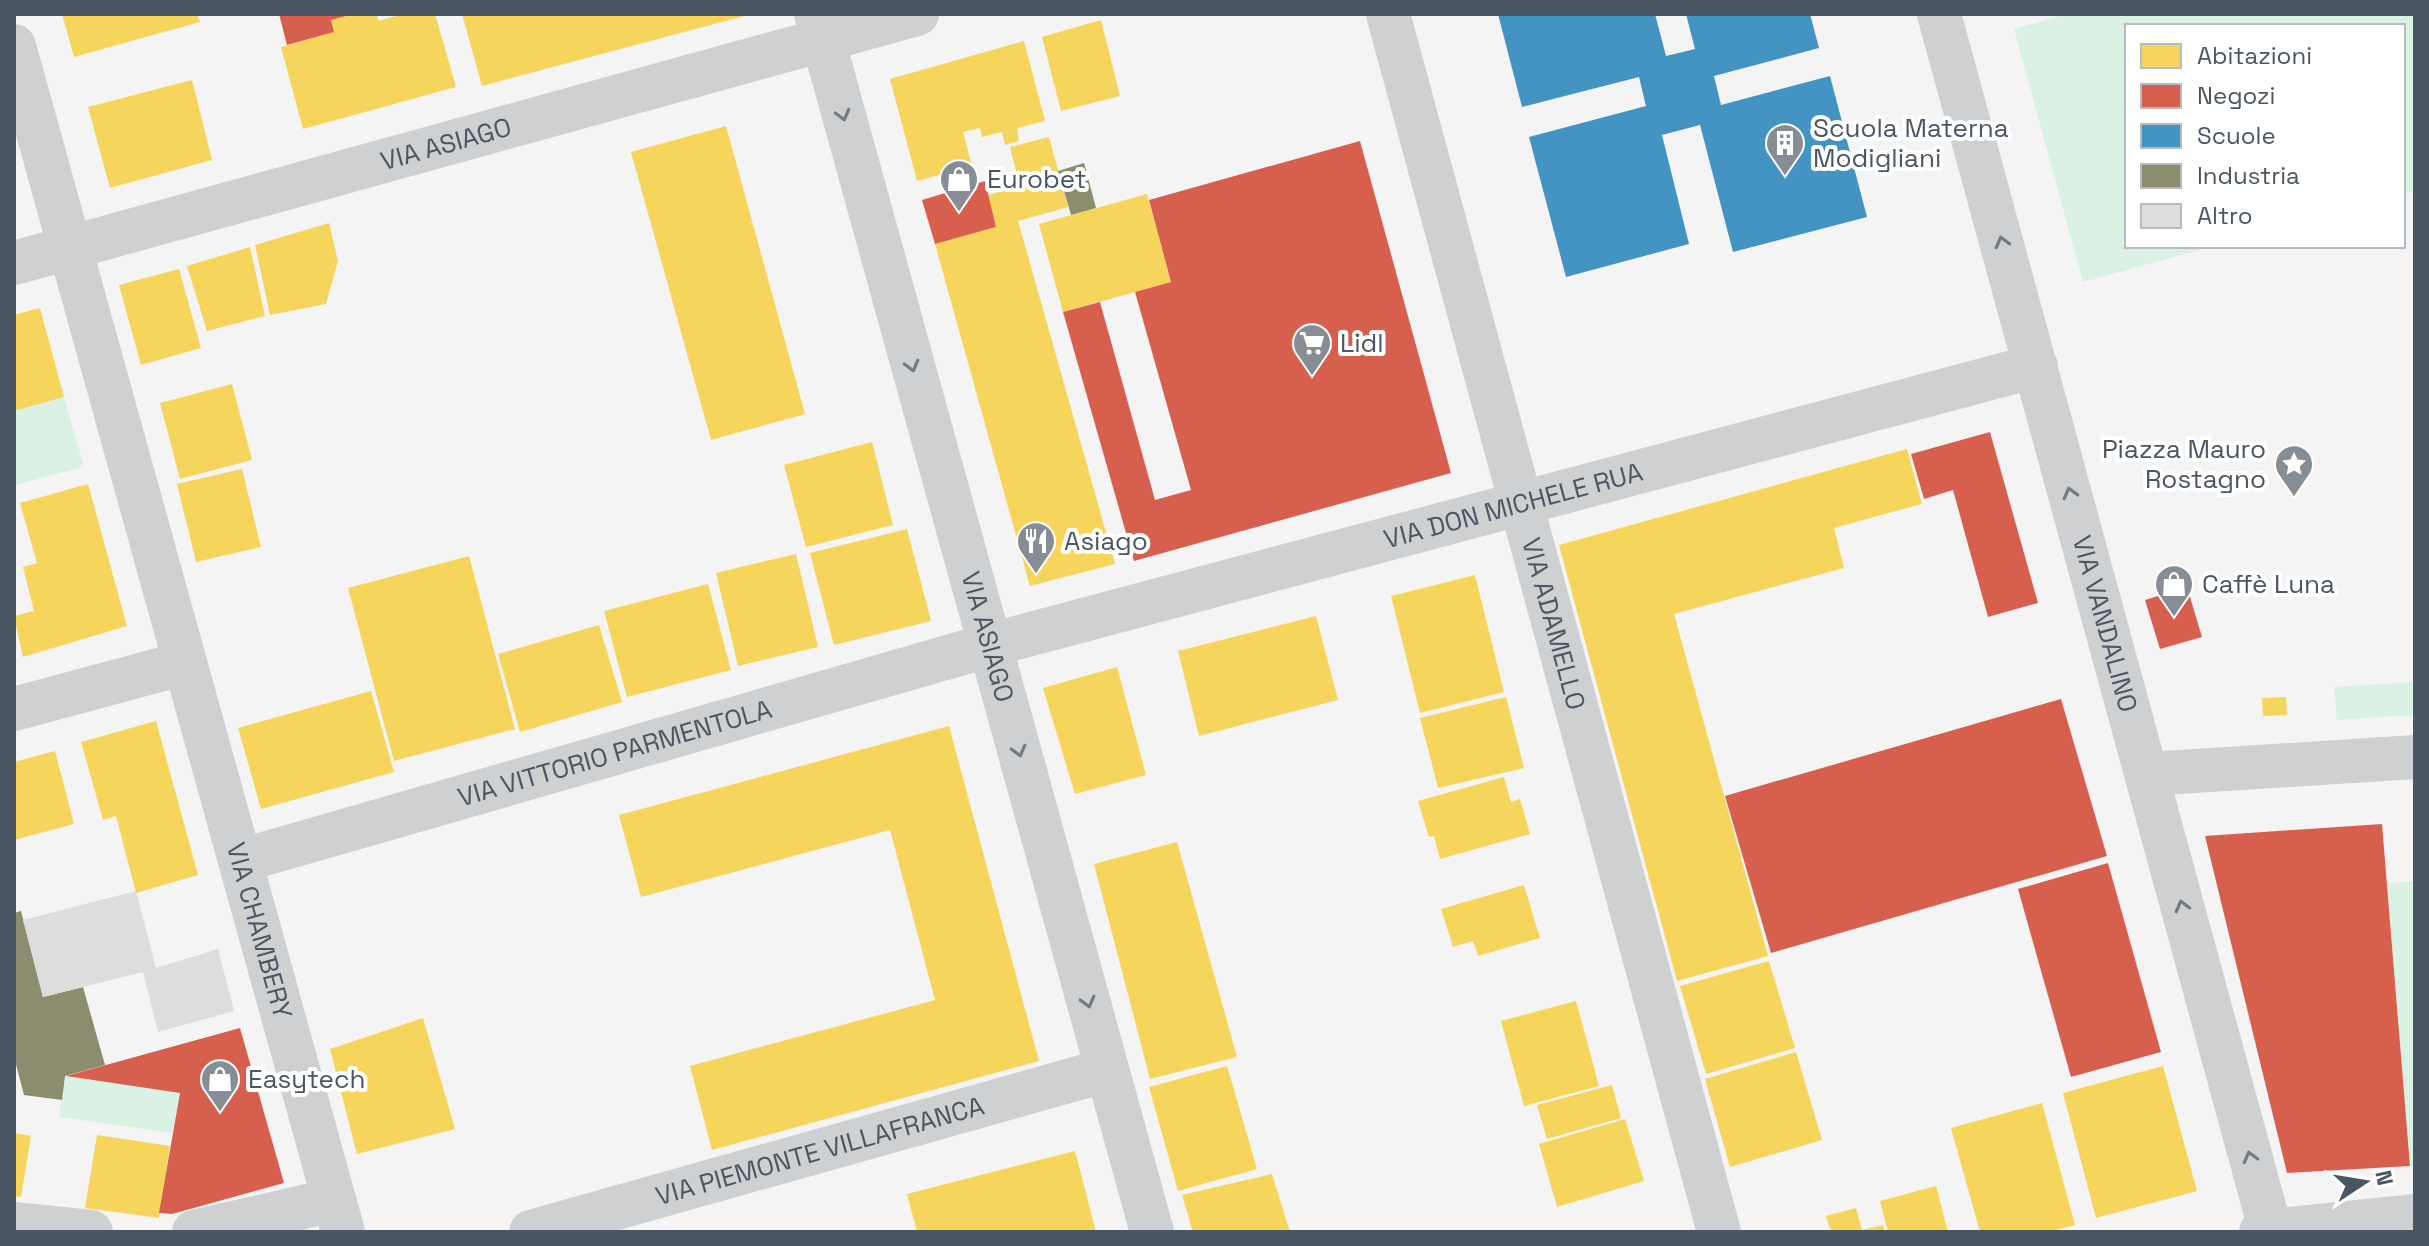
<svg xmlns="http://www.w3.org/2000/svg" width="2429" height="1246" font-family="'Space Grotesk',sans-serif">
<rect width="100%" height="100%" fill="#f4f4f4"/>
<g fill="#d9f2e3">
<path d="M2068 14H2415V191L2403 194V26H2127V246H2214L2083 282 2014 29Z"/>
<path d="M64 397 84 467 14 485V411Z"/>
<path d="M2415 682V715L2337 720 2334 687Z"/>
<path d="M2415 881V1165L2410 1166 2387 883Z"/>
<path d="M65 1076 180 1093 172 1133 59 1117Z"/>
</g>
<g fill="#f6d55c">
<path d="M62 14H197L200 22 74 57Z"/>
<path d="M354 14H377L378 21 404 14H435L456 87 303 129 281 47 334 32 331 20Z"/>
<path d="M462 14H748V15L482 86Z"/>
<path d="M1101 20 1120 96 1061 111 1042 37Z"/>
<path d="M1024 41 1045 121 1017 128 1019 141 1005 145 1002 132 982 137 980 128 963 132 972 166 917 181 890 79Z"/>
<path d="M192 80 212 160 110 188 88 107Z"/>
<path d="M726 126 805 414 711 440 631 152Z"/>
<path d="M1049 137 1068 207 1018 221 1115 564 1030 586 935 244 996 227 988 195 1020 186 1010 147Z"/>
<path d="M1147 194 1171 282 1063 312 1039 224Z"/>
<path d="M329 223 338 261 326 304 270 315 255 245Z"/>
<path d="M250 247 265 316 207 331 187 266Z"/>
<path d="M179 269 201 348 141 365 119 285Z"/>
<path d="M40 308 64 397 14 411V315Z"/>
<path d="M232 384 252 460 180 479 160 403Z"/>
<path d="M872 442 893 525 806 547 784 465Z"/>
<path d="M1907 449 1922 504 1834 528 1844 568 1674 614 1768 956 1677 981 1559 545Z"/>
<path d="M242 469 261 547 196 562 177 484Z"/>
<path d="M88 484 127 626 23 657 14 616 34 611 23 567 37 563 20 503Z"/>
<path d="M907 529 931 621 834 645 810 553Z"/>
<path d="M796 554 818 647 738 666 716 573Z"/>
<path d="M469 556 515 729 394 761 348 588Z"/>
<path d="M1475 575 1504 692 1420 713 1391 596Z"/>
<path d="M708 584 731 670 627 697 604 611Z"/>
<path d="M1316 616 1338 700 1199 736 1178 651Z"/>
<path d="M599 625 622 702 520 732 498 654Z"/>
<path d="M1117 667 1146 775 1075 794 1043 688Z"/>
<path d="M371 691 394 772 261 809 238 728Z"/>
<path d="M1506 697 1524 768 1438 788 1420 718Z"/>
<path d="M2286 697 2287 715 2263 716 2262 698Z"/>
<path d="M156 721 198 875 136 893 116 816 103 820 81 742Z"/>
<path d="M949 726 1039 1061 712 1150 690 1066 935 1000 890 830 641 897 619 815Z"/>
<path d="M55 751 74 824 14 840V762Z"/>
<path d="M1504 777 1511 802 1520 799 1530 834 1440 859 1434 836 1429 837 1418 801Z"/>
<path d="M1177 842 1237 1057 1150 1079 1094 864Z"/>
<path d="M1524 885 1540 938 1478 956 1473 941 1453 947 1441 909Z"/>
<path d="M1769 961 1795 1048 1706 1074 1680 986Z"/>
<path d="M1576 1001 1599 1086 1524 1106 1501 1021Z"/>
<path d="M423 1018 455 1129 357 1154 330 1049Z"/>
<path d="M1796 1052 1822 1140 1730 1167 1705 1079Z"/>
<path d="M1227 1066 1257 1169 1178 1191 1149 1087Z"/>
<path d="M2163 1066 2197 1191 2096 1218 2063 1093Z"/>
<path d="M1612 1085 1621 1118 1547 1139 1537 1105Z"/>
<path d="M2042 1103 2075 1225 2048 1232H1980L1951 1128Z"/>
<path d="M1625 1119 1644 1181 1557 1207 1539 1144Z"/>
<path d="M14 1133 31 1136 21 1197 14 1196Z"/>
<path d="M97 1135 170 1146 159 1218 85 1208Z"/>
<path d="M1075 1151 1096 1232H917L907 1194Z"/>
<path d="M1272 1174 1290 1232H1193L1182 1195Z"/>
<path d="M1936 1186 1948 1232H1888L1880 1201Z"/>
<path d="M1856 1208 1862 1230 1883 1225 1885 1232H1831L1826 1216Z"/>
</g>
<g fill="#d6604d">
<path d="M279 14H350V15L331 20 334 32 287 45Z"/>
<path d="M1360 141 1451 473 1134 561 1063 312 1100 302 1155 500 1191 490 1135 292 1171 282 1149 200Z"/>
<path d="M985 181 996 227 935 244 922 200Z"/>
<path d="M1990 432 2038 603 1988 617 1953 490 1924 499 1911 454Z"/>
<path d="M2187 587 2202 637 2160 649 2145 600Z"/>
<path d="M2061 699 2107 856 1771 953 1725 796Z"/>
<path d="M2382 824 2410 1166 2287 1173 2205 836Z"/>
<path d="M2108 863 2161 1052 2071 1077 2018 889Z"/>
<path d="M240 1028 284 1183 172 1214 159 1213 180 1093 66 1076Z"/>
</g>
<path fill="#4393c3" d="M1498 14H1655L1666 56 1695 49 1686 14H1810L1819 48 1714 76 1721 105 1830 76 1867 217 1733 252 1700 125 1662 135 1689 244 1566 277 1529 137 1646 106 1639 77 1522 107Z"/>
<g fill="#8c8c6e">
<path d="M1084 163 1096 208 1071 215 1058 171Z"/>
<path d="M21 911 43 997 83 987 105 1065 65 1076 62 1100 24 1095 14 1057V913Z"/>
</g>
<path fill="#ddddde" d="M136 891 156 968 218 949 234 1011 158 1032 143 972 43 997 23 920Z"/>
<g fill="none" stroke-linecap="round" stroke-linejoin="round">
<g stroke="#ced0d2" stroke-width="44">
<path id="s1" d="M816 14 1152 1232"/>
<path id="s2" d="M1388 14 1719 1232"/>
<path id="s3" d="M1939 14 2271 1232"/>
<path id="s4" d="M14 46 343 1232"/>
<path id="s5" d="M14 263 917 14"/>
<path d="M14 709 185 663"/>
<path d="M2147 774 2415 757"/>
<path id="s6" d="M240 861 990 645 2036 366"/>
<path d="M14 1224 91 1232"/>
<path d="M194 1232 334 1200"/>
<path id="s7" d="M531 1232 1107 1070"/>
<path d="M2261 1232 2415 1216"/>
</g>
</g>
<defs><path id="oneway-chevron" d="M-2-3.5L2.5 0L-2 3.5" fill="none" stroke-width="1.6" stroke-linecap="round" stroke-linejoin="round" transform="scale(2)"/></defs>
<g stroke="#727b83">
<use href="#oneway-chevron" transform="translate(843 115) rotate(75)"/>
<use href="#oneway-chevron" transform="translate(2002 242) rotate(-105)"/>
<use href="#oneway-chevron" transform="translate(912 366) rotate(75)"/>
<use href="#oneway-chevron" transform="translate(2070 493) rotate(-105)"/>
<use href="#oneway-chevron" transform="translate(1019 751) rotate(75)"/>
<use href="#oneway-chevron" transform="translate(2182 906) rotate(-105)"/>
<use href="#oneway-chevron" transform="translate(1088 1002) rotate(75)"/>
<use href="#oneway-chevron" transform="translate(2250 1157) rotate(-105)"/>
</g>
<defs>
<g id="building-pin" transform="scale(2)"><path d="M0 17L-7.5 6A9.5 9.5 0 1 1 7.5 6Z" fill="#868d94" stroke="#fff"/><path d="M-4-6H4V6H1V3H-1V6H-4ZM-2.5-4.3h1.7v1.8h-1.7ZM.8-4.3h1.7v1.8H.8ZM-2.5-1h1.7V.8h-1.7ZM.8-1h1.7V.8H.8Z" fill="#fff"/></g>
<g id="shop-pin" transform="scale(2)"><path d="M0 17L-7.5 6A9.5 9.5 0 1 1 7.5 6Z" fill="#868d94" stroke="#fff"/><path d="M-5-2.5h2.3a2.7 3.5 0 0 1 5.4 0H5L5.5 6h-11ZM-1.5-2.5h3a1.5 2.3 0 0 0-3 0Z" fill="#fff"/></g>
<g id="supermarket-pin" transform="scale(2)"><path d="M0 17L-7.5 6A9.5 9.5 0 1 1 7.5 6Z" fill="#868d94" stroke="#fff"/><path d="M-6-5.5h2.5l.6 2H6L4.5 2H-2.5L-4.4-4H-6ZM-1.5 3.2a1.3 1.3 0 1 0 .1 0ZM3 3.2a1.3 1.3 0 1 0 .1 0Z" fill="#fff"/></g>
<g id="sight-pin" transform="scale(2)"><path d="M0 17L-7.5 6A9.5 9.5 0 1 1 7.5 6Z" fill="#868d94" stroke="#fff"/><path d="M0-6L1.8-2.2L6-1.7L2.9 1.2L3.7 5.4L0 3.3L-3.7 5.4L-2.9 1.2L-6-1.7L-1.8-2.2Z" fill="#fff"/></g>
<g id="restaurant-pin" transform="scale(2)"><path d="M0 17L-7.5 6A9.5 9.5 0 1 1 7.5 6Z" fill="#868d94" stroke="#fff"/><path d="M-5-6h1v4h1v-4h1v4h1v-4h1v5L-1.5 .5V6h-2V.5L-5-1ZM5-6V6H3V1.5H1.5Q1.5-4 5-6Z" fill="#fff"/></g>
</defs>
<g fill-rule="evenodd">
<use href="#building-pin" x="1785" y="143"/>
<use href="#shop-pin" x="959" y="179"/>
<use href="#supermarket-pin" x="1312" y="343"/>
<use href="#sight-pin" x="2294" y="464"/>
<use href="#restaurant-pin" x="1036" y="541"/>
<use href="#shop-pin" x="2174" y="584"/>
<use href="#shop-pin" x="220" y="1079"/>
</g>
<g text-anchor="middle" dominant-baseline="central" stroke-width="8" stroke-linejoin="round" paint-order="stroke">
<g font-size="26" fill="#4a5661" stroke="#fff" text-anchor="start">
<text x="1813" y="128">Scuola Materna<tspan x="1813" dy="30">Modigliani</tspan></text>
<text x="987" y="179">Eurobet</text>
<text x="1340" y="343">Lidl</text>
<text x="2266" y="449" text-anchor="end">Piazza Mauro<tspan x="2266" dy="30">Rostagno</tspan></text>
<text x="1064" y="541">Asiago</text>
<text x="2202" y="584">Caffè Luna</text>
<text x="248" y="1079">Easytech</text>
</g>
<g font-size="26" fill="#4a5661" stroke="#fff">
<text stroke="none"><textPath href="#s5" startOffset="448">VIA ASIAGO</textPath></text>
<text stroke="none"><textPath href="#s6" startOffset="1322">VIA DON MICHELE RUA</textPath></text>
<text stroke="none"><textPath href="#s2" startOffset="632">VIA ADAMELLO</textPath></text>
<text stroke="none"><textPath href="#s3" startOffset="632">VIA VANDALINO</textPath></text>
<text stroke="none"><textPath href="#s1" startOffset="646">VIA ASIAGO</textPath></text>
<text stroke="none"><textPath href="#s6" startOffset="390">VIA VITTORIO PARMENTOLA</textPath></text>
<text stroke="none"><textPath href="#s4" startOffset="918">VIA CHAMBERY</textPath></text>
<text stroke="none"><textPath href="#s7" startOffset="300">VIA PIEMONTE VILLAFRANCA</textPath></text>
</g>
</g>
<rect width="2429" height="1246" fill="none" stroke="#4a5661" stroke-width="32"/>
<rect x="2125" y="24" width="280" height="224" fill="#ffffff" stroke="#b7bbc0" stroke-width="2"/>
<rect x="2141" y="44" width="40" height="24" fill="#f6d55c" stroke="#b7bbc0" stroke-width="2"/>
<text x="2197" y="64" font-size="24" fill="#4a5661">Abitazioni</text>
<rect x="2141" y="84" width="40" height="24" fill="#d6604d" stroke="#b7bbc0" stroke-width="2"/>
<text x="2197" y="104" font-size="24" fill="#4a5661">Negozi</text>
<rect x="2141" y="124" width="40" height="24" fill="#4393c3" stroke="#b7bbc0" stroke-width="2"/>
<text x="2197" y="144" font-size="24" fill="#4a5661">Scuole</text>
<rect x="2141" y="164" width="40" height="24" fill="#8c8c6e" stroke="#b7bbc0" stroke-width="2"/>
<text x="2197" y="184" font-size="24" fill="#4a5661">Industria</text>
<rect x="2141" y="204" width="40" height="24" fill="#ddddde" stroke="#b7bbc0" stroke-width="2"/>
<text x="2197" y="224" font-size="24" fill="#4a5661">Altro</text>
<g transform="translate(2365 1182) rotate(78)" stroke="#ffffff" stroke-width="6" paint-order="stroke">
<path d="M0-6L14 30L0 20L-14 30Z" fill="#4a5661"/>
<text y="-12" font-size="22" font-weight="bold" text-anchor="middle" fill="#4a5661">N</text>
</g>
</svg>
